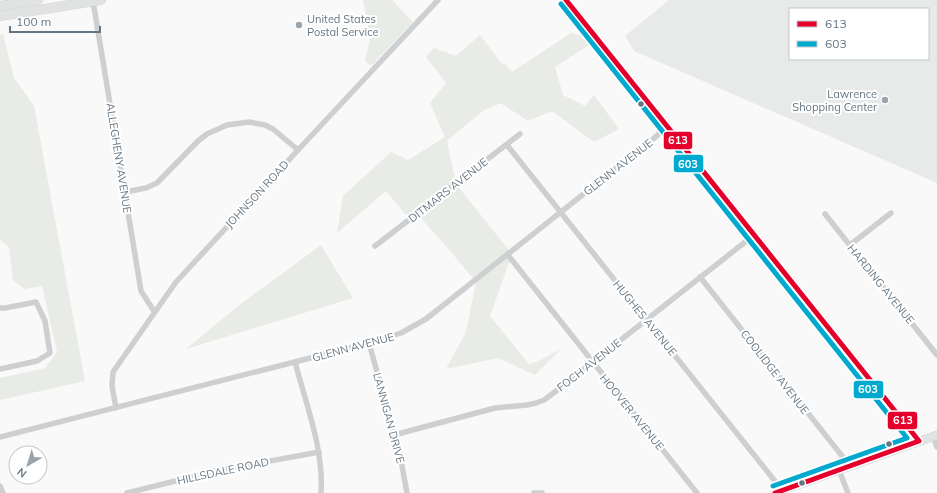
<svg xmlns="http://www.w3.org/2000/svg" width="937" height="493" font-family="Mulish,sans-serif">
<rect width="100%" height="100%" fill="#f9f9f9"/>
<path fill="#e8e9e9" fill-rule="evenodd" d="M669 0H937V183L634 51 625 36ZM790 9H928V59H790Z"/>
<g fill="#e8ebe6">
<path d="M363 0H392L413 22 371 66 365 61 370 38Z"/>
<path d="M3 33 14 78 34 106 85 381 0 400V378L45 368 57 352 42 286 24 289 13 280 9 247 0 240V35Z"/>
<path d="M571 33 581 36 589 45 555 67 563 95 585 106 594 95 619 129 594 142 552 111 528 121 501 103 484 110 447 141 456 184 512 254 490 316 529 364 539 361 562 348 535 375 498 358 446 369 466 332 476 282 447 247 417 214 410 220 386 191 337 233 343 196 391 152 408 160 445 137 430 103 446 83 426 57 434 48 456 56 480 35 503 65 505 64 512 72Z"/>
<path d="M321 245 353 298 186 349 238 306Z"/>
</g>
<g fill="none" stroke-linecap="round" stroke-linejoin="round">
<g stroke="#d5d6d7" stroke-width="9">
<path id="secondary" d="M775 493 937 435"/>
</g>
<g stroke="#d5d6d7" stroke-width="10">
<g id="primary">
<path d="M0 6 38 0"/>
<path d="M0 16 101 0"/>
</g>
</g>
<g stroke="#cecfd0" stroke-width="5.5">
<path d="M566 0 919 441"/>
<path d="M93 1 141 291 154 311"/>
<path d="M507 145 782 490"/>
<path d="M125 192 146 188 157 183 198 141 207 134 227 125 249 122 265 125 273 129 298 150"/>
<path d="M825 214 937 355"/>
<path d="M850 245 891 213"/>
<path d="M375 246 520 134"/>
<path d="M508 255 697 493"/>
<path d="M700 277 850 466"/>
<path d="M0 308H5L36 302 45 321 50 353 37 361 0 369"/>
<path d="M369 343 400 455 407 493"/>
<path d="M295 362C306 404 324 450 321 493"/>
<path d="M116 408 112 386 113 372 176 282 298 150 438 0"/>
<path d="M394 435 495 408 527 405 536 403 544 400 556 391 754 235"/>
<path d="M933 436 937 447"/>
<path d="M0 437 369 343 401 333 426 319 668 127"/>
<path d="M839 470 848 493"/>
<path d="M0 486 3 493"/>
<path d="M127 493 216 471 319 452"/>
<path d="M534 493H542"/>
</g>
<use href="#secondary" stroke="#e1e2e2" stroke-width="8"/>
<use href="#primary" stroke="#e1e2e2" stroke-width="9"/>
<g stroke="#fff" stroke-width="8">
<path id="bus-1" d="M566 0 919 441 775 493"/>
</g>
<g stroke="#fff" stroke-width="8">
<path id="bus-2" d="M561 4 907 438 773 486"/>
</g>
<use href="#bus-1" stroke="#e4002b" stroke-width="5"/>
<use href="#bus-2" stroke="#00a9ce" stroke-width="5"/>
</g>
<g fill="#99a4ac" stroke="#fff" stroke-width="1.5">
<circle cx="299" cy="25" r="4"/>
<circle cx="885" cy="100" r="4"/>
</g>
<g fill="#657683" stroke="#fff" stroke-width="1.5">
<circle cx="641" cy="104" r="3.5"/>
<circle cx="889" cy="444" r="3.5"/>
<circle cx="802" cy="483" r="3.5"/>
</g>
<g text-anchor="middle" dominant-baseline="central" stroke-width="4" stroke-linejoin="round" paint-order="stroke">
<g font-size="11" fill="#657683" stroke="#fff" text-anchor="start">
<text x="307" y="19">United States<tspan x="307" dy="13">Postal Service</tspan></text>
<text x="877" y="94" text-anchor="end">Lawrence<tspan x="877" dy="13">Shopping Center</tspan></text>
</g>
<g font-size="11" fill="#657683" stroke="#fff">
<text transform="translate(119 158) rotate(81)">ALLEGHENY AVENUE</text>
<text transform="translate(618 167) rotate(-38)">GLENN AVENUE</text>
<text transform="translate(448 190) rotate(-38)">DITMARS AVENUE</text>
<text transform="translate(257 194) rotate(-47)">JOHNSON ROAD</text>
<text transform="translate(881 284) rotate(51)">HARDING AVENUE</text>
<text transform="translate(645 318) rotate(51)">HUGHES AVENUE</text>
<text transform="translate(353 347) rotate(-15)">GLENN AVENUE</text>
<text transform="translate(589 365) rotate(-38)">FOCH AVENUE</text>
<text transform="translate(775 372) rotate(52)">COOLIDGE AVENUE</text>
<text transform="translate(632 412) rotate(51)">HOOVER AVENUE</text>
<text transform="translate(389 418) rotate(75)">LANNIGAN DRIVE</text>
<text transform="translate(223 471) rotate(-12)">HILLSDALE ROAD</text>
</g>
</g>
<g stroke="#fff" stroke-width="1.5">
<rect x="663" y="131" width="30" height="19" rx="4" fill="#e4002b"/>
<rect x="673" y="154" width="31" height="19" rx="4" fill="#00a9ce"/>
<rect x="853" y="380" width="31" height="19" rx="4" fill="#00a9ce"/>
<rect x="887" y="411" width="31" height="19" rx="4" fill="#e4002b"/>
</g>
<g font-size="11" text-anchor="middle" font-weight="bold" fill="#fff">
<text x="678" y="144">613</text>
<text x="688" y="168">603</text>
<text x="868" y="393">603</text>
<text x="903" y="424">613</text>
</g>
<rect x="789" y="8" width="140" height="52" fill="#ffffff" stroke="#c1c8cd"/>
<rect x="797" y="21" width="20" height="6" fill="#e4002b" stroke="#c1c8cd"/>
<text x="825" y="28" font-size="12" fill="#657683">613</text>
<rect x="797" y="41" width="20" height="6" fill="#00a9ce" stroke="#c1c8cd"/>
<text x="825" y="48" font-size="12" fill="#657683">603</text>
<g transform="translate(28 465) rotate(218)"><circle r="19" fill="#ffffff" stroke="#c1c8cd"/>
<path d="M0-3L7 15L0 10L-7 15Z" fill="#99a4ac"/>
<text y="-6" font-size="11" font-weight="bold" text-anchor="middle" fill="#657683">N</text>
</g>
<path d="M10 26v6h90v-6" fill="none" stroke="#657683" stroke-width="2"/>
<text x="16" y="26" font-size="12" fill="#657683" stroke="#ffffff" stroke-width="3" paint-order="stroke">100 m</text>
</svg>
